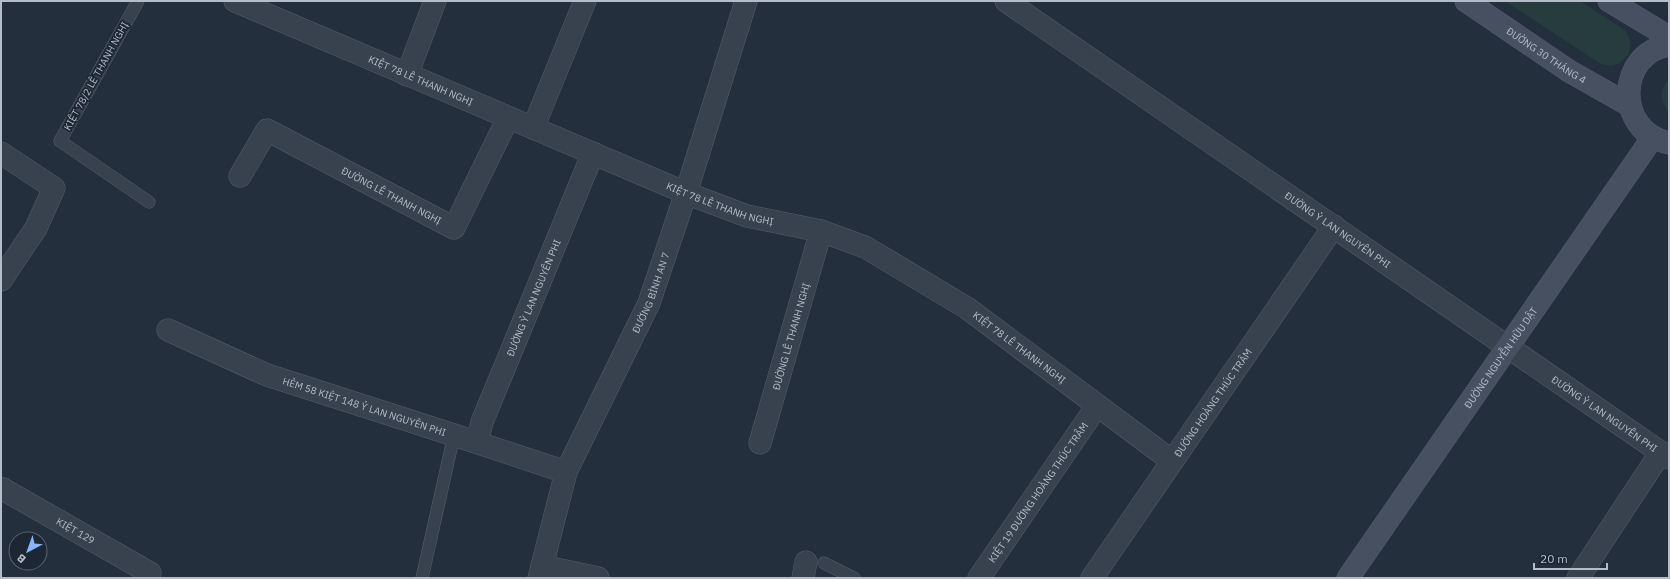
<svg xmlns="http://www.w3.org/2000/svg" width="1670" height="579" font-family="'IBM Plex Sans',sans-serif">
<rect width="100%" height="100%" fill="#242f3e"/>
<g fill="#263c3f">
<path d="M1505 1H1580L1626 31 1631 42 1629 53 1620 63 1611 66 1601 64Z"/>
<path d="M1669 80V111C1659 102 1660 88 1669 80Z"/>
</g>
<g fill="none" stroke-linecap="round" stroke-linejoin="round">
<g stroke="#565f6c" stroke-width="13">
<g id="lane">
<path d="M138 1 60 141 149 202"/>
<path d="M824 563 854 578"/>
<path d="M422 578 454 435"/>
</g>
</g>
<g stroke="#565f6c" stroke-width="23">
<g id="street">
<path id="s1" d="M235 1 686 193 747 216 821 231 865 247 967 308 1172 461"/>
<path id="s2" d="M1006 1 1669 458"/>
<path d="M407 75 435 1"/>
<path d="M533 128 585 1"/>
<path d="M1 153 54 188 36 228 1 280"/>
<path id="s3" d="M240 176 267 130 454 228 508 118"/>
<path id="s4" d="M168 330 267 375 454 435 566 472"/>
<path id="s5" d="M477 442 482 422 593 153"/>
<path id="s6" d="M760 443 821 231"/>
<path id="s7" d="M1 488 150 573"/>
<path d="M542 566 598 578"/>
<path id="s8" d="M539 578 566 472 649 303 686 193 746 1"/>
<path d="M803 578 806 562"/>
<path id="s9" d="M979 578 1097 406"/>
<path id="s10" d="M1092 578 1334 226"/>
<path d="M1578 578 1661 452"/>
</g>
</g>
<g stroke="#565f6c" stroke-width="23">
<g id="secondary">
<path id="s11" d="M1466 1 1569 71 1629 105"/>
<path d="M1609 1 1669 37"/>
<path d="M1669 45C1617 53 1614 131 1669 143"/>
<path id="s12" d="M1348 578 1653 137"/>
</g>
</g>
<use href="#lane" stroke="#38414e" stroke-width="12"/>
<use href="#street" stroke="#38414e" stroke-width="22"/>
<use href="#secondary" stroke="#465061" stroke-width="22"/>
</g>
<g text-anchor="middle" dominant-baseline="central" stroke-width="3.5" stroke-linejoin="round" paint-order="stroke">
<g font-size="10" fill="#b4bcc9" stroke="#1d2633">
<text stroke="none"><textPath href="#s11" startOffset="97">ĐƯỜNG 30 THÁNG 4</textPath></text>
<text transform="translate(96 76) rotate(-61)">KIỆT 78/2 LÊ THANH NGHỊ</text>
<text stroke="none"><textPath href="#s1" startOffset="202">KIỆT 78 LÊ THANH NGHỊ</textPath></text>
<text stroke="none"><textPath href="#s3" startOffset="194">ĐƯỜNG LÊ THANH NGHỊ</textPath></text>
<text stroke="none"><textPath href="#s1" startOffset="526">KIỆT 78 LÊ THANH NGHỊ</textPath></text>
<text stroke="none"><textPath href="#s2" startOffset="403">ĐƯỜNG Ỷ LAN NGUYÊN PHI</textPath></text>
<text stroke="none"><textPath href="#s8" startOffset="308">ĐƯỜNG BÌNH AN 7</textPath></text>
<text stroke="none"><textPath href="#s5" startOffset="155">ĐƯỜNG Ỷ LAN NGUYÊN PHI</textPath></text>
<text stroke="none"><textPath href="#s6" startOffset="111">ĐƯỜNG LÊ THANH NGHỊ</textPath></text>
<text stroke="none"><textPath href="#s1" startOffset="862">KIỆT 78 LÊ THANH NGHỊ</textPath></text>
<text stroke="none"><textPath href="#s12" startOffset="268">ĐƯỜNG NGUYỄN HỮU DẬT</textPath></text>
<text stroke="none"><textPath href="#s10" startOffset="213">ĐƯỜNG HOÀNG THÚC TRÂM</textPath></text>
<text stroke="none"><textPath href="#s4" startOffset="211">HẺM 58 KIỆT 148 Ỷ LAN NGUYÊN PHI</textPath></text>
<text stroke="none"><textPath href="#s2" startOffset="727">ĐƯỜNG Ỷ LAN NGUYÊN PHI</textPath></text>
<text stroke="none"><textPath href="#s9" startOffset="104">KIỆT 19 ĐƯỜNG HOÀNG THÚC TRÂM</textPath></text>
<text stroke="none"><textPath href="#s7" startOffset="86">KIỆT 129</textPath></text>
</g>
</g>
<rect width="1670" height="579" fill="none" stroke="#b4bcc9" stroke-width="4"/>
<g transform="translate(28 551) rotate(221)"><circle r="19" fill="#1d2633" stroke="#59626f"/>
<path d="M0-3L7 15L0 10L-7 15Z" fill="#8ab4f8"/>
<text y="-6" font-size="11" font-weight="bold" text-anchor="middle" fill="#b4bcc9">B</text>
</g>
<path d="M1534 563v6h73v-6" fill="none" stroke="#b4bcc9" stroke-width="2"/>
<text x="1540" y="563" font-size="12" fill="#b4bcc9" stroke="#1d2633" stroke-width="3" paint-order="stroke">20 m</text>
</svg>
